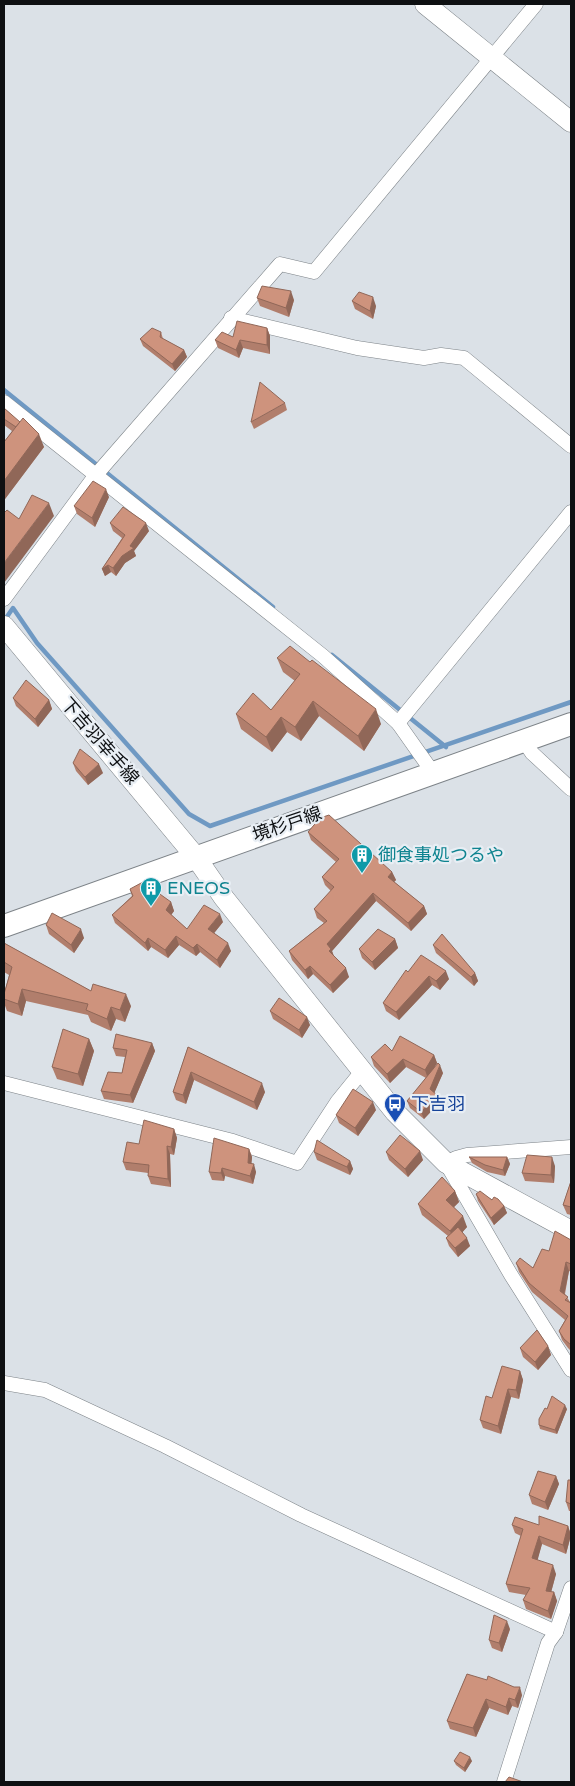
<svg xmlns="http://www.w3.org/2000/svg" width="575" height="1786" font-family="'Varela Round','Noto Sans JP',sans-serif">
<rect width="100%" height="100%" fill="#dbe1e7"/>
<g fill="none" stroke-linecap="round" stroke-linejoin="round">
<g stroke="#6f99c3" stroke-width="4.5">
<path d="M4 390 273 607"/>
<path d="M4 621 13 608 37 643 189 814 210 826 571 702"/>
<path d="M332 655 446 747"/>
</g>
<g stroke="#7d8388" stroke-width="15">
<g id="street">
<path d="M231 318 357 348 424 358 441 355 464 358 571 446"/>
<path d="M4 402 323 656 398 723 434 774"/>
<path d="M4 599 95 476 280 264 314 272 536 4"/>
<path d="M398 723 571 512"/>
<path d="M524 741 532 753 571 789"/>
<path d="M4 1083 233 1141 297 1163 337 1102 363 1070"/>
<path d="M571 1147 467 1155 456 1158 446 1163 511 1275 571 1370"/>
<path d="M4 1383 45 1390 165 1446 301 1515 556 1632"/>
<path d="M504 1782 548 1643 556 1632 571 1588"/>
</g>
</g>
<g stroke="#7d8388" stroke-width="21">
<g id="secondary">
<path d="M425 4 571 122"/>
<path d="M4 626 195 856 224 898 395 1112 446 1163 571 1231"/>
</g>
</g>
<g stroke="#7d8388" stroke-width="24">
<path id="primary" d="M4 926 571 724"/>
</g>
<use href="#street" stroke="#fff" stroke-width="14"/>
<use href="#secondary" stroke="#fff" stroke-width="20"/>
<use href="#primary" stroke="#fff" stroke-width="22"/>
</g>
<g fill="#b17e6c">
<path d="M257 298 294 300 289 317 260 306Z"/>
<path d="M352 301 376 306 373 319 355 309Z"/>
<path d="M267 328 270 336V354L243 348 239 358 218 348 215 340 233 337Z"/>
<path d="M161 332 163 339 184 350 187 357 175 371 143 346 140 339Z"/>
<path d="M285 403 287 410 254 429 251 422Z"/>
<path d="M4 408 44 447 5 499H4V442L12 431 4 425Z"/>
<path d="M109 497 95 527 77 514 74 506Z"/>
<path d="M110 523 149 531 134 551 136 556 125 563 116 576 111 572 105 576 102 569 122 538 113 531Z"/>
<path d="M277 658 381 724 364 751 319 716 301 741 287 732 272 752 241 729 236 714 271 710 295 681 283 672Z"/>
<path d="M13 698 49 700 52 709 38 727 16 706Z"/>
<path d="M73 763 103 773 88 785 76 771Z"/>
<path d="M308 832 392 872 396 880 394 882 424 906 427 914 411 931 376 901 332 951 334 956 349 977 333 993 313 974 308 979 292 960 289 951 324 923 317 918 314 909 331 891 325 885 322 877 336 862 311 840Z"/>
<path d="M130 889 171 902 174 911 171 915 187 929 223 922 214 933 231 951 220 968 200 952 196 956 179 945 168 958 151 947 148 951 115 923 112 915 132 896Z"/>
<path d="M46 925 84 938 74 953 49 934Z"/>
<path d="M395 939 398 948 375 970 362 958 359 949Z"/>
<path d="M4 943 91 991 131 1006 125 1022 116 1019 111 1031 91 1022 88 1015 26 1001 22 1016 7 1011 4 1003V994L9 975 4 972Z"/>
<path d="M433 945 475 973 478 981 474 986 436 953Z"/>
<path d="M408 972 449 979 440 990 432 985 399 1020 386 1011 383 1003Z"/>
<path d="M270 1011 310 1025 302 1038 273 1019Z"/>
<path d="M89 1039 94 1051 83 1086 57 1079 52 1067Z"/>
<path d="M152 1043 155 1051 133 1103 104 1099 101 1091 122 1073 125 1057 116 1056 113 1048Z"/>
<path d="M188 1047 265 1092 257 1110 194 1080 186 1104 176 1100 173 1092Z"/>
<path d="M392 1051 434 1055 437 1063 434 1067 443 1073 434 1093 440 1102 424 1119 410 1108 407 1101 426 1078 406 1067 390 1083 374 1066 371 1057Z"/>
<path d="M376 1110 358 1136 339 1123 336 1115Z"/>
<path d="M174 1129 177 1138 174 1155 170 1154 171 1187 151 1184 148 1176V1173L126 1170 123 1162 139 1144Z"/>
<path d="M249 1149 252 1157 251 1163 256 1172 253 1184 225 1176 224 1181 212 1180 209 1172Z"/>
<path d="M314 1152 350 1161 353 1169 350 1175 317 1160Z"/>
<path d="M386 1152 423 1160 408 1177 389 1160Z"/>
<path d="M469 1157H507L510 1164 505 1176 487 1172 472 1163Z"/>
<path d="M555 1166 554 1183 525 1181 522 1173Z"/>
<path d="M571 1181V1215L567 1214 563 1205Z"/>
<path d="M455 1191 459 1202 454 1207 467 1227 462 1232 470 1246 458 1257 449 1246 446 1238 448 1236 422 1215 418 1204Z"/>
<path d="M476 1194 492 1200 504 1206 507 1213 494 1225 478 1201Z"/>
<path d="M571 1240V1272L569 1271 565 1294 570 1302 571 1303V1351L568 1348 562 1340 559 1331 565 1320 532 1292 519 1272 516 1263 533 1268 549 1251Z"/>
<path d="M548 1346 551 1355 538 1370 523 1357 520 1348Z"/>
<path d="M520 1371 523 1380 519 1399 511 1397 501 1434 483 1428 480 1420 492 1398Z"/>
<path d="M547 1409H567L557 1434 540 1429 539 1425Z"/>
<path d="M556 1476 559 1484 548 1510 532 1504 529 1495Z"/>
<path d="M571 1480V1511H569L566 1502Z"/>
<path d="M512 1525 568 1526 571 1535 566 1554 542 1544 537 1560 556 1574 551 1592H554L557 1601 551 1619 526 1609 523 1600 526 1595 509 1592 506 1584 521 1536 515 1533Z"/>
<path d="M510 1629 502 1652 492 1648 489 1640Z"/>
<path d="M467 1674 522 1695 518 1708 512 1706 508 1715 489 1708 476 1737 450 1729 447 1721Z"/>
<path d="M454 1761H472L465 1772 456 1765Z"/>
</g>
<g fill="#906758">
<path d="M291 291 294 300 289 317 286 308Z"/>
<path d="M373 297 376 306 373 319 370 311Z"/>
<path d="M267 328 270 336V354L267 345Z"/>
<path d="M240 340 243 348 239 358 236 350Z"/>
<path d="M184 350 187 357 175 371 172 364Z"/>
<path d="M39 434 44 447 5 499 4 497V481Z"/>
<path d="M106 489 109 497 95 527 92 518Z"/>
<path d="M49 503 54 516 4 583V563Z"/>
<path d="M146 523 149 531 134 551 136 556 125 563 116 576 113 568Z"/>
<path d="M108 565 111 572 105 576 102 569Z"/>
<path d="M49 700 52 709 38 727 35 719Z"/>
<path d="M313 701 319 716 301 741 295 727Z"/>
<path d="M376 709 381 724 364 751 358 736Z"/>
<path d="M281 717 287 732 272 752 266 737Z"/>
<path d="M99 764 103 773 88 785 85 777Z"/>
<path d="M392 872 396 880 391 885 388 877Z"/>
<path d="M373 893 376 901 332 951 334 957 329 951 327 944Z"/>
<path d="M171 902 174 911 169 918 166 910Z"/>
<path d="M424 906 427 914 411 931 408 923Z"/>
<path d="M220 914 223 922 211 937 208 929Z"/>
<path d="M81 929 84 938 74 953 71 945Z"/>
<path d="M176 936 179 945 168 958 165 950Z"/>
<path d="M148 938 151 947 148 951 145 943Z"/>
<path d="M395 939 398 948 375 970 372 962Z"/>
<path d="M228 943 231 951 220 968 217 960Z"/>
<path d="M197 944 200 952 196 956 193 948Z"/>
<path d="M310 966 313 974 308 979 305 970Z"/>
<path d="M346 968 349 977 333 993 330 985Z"/>
<path d="M446 971 449 979 440 990 436 981Z"/>
<path d="M475 973 478 981 474 986 471 977Z"/>
<path d="M429 976 432 985 399 1020 396 1012Z"/>
<path d="M22 989 26 1001 22 1016 18 1004Z"/>
<path d="M126 994 131 1006 125 1022 120 1010Z"/>
<path d="M111 1007 116 1019 111 1031 107 1019Z"/>
<path d="M307 1017 310 1025 302 1038 299 1030Z"/>
<path d="M89 1039 94 1051 83 1086 78 1074Z"/>
<path d="M152 1043 155 1051 133 1103 130 1095Z"/>
<path d="M434 1055 437 1063 428 1079 425 1070Z"/>
<path d="M403 1059 406 1067 390 1083 387 1074Z"/>
<path d="M440 1065 443 1073 433 1096 430 1089Z"/>
<path d="M191 1072 194 1080 186 1104 183 1095Z"/>
<path d="M262 1083 265 1092 257 1110 254 1102Z"/>
<path d="M437 1095 440 1102 424 1119 421 1112Z"/>
<path d="M373 1102 376 1110 358 1136 355 1128Z"/>
<path d="M174 1129 177 1138 174 1155 171 1147Z"/>
<path d="M167 1146 170 1154 171 1187 168 1179Z"/>
<path d="M249 1149 252 1157 251 1171 248 1163Z"/>
<path d="M420 1151 423 1160 408 1177 405 1169Z"/>
<path d="M507 1157 510 1164 505 1176 503 1170Z"/>
<path d="M552 1157 555 1166 554 1183 551 1175Z"/>
<path d="M350 1161 353 1169 350 1175 347 1167Z"/>
<path d="M254 1164 256 1172 253 1184 250 1176Z"/>
<path d="M222 1168 225 1176 224 1181 221 1173Z"/>
<path d="M455 1191 459 1202 450 1211 446 1200Z"/>
<path d="M504 1206 507 1213 494 1225 491 1218Z"/>
<path d="M463 1216 467 1227 454 1242 450 1231Z"/>
<path d="M467 1238 470 1246 458 1257 455 1248Z"/>
<path d="M566 1262 569 1271 563 1300 560 1291Z"/>
<path d="M548 1346 551 1355 538 1370 535 1362Z"/>
<path d="M520 1371 523 1380 519 1399 516 1390Z"/>
<path d="M508 1389 511 1397 501 1434 498 1426Z"/>
<path d="M565 1405 567 1409 557 1434 555 1430Z"/>
<path d="M556 1476 559 1484 548 1510 545 1502Z"/>
<path d="M568 1526 571 1535 566 1554 563 1545Z"/>
<path d="M539 1536 542 1544 536 1566 532 1558Z"/>
<path d="M553 1565 556 1574 549 1600 546 1591Z"/>
<path d="M554 1592 557 1601 551 1619 548 1611Z"/>
<path d="M507 1621 510 1629 502 1652 499 1643Z"/>
<path d="M520 1687 522 1695 518 1708 515 1700Z"/>
<path d="M509 1698 512 1706 508 1715 506 1707Z"/>
<path d="M486 1699 489 1708 476 1737 473 1728Z"/>
<path d="M470 1757 472 1761 465 1772 464 1768Z"/>
</g>
<g fill="#ce937d" stroke="#906758">
<path d="M262 286 291 291 286 308 257 298Z"/>
<path d="M359 292 373 297 370 311 352 301Z"/>
<path d="M237 321 267 328V345L240 340 236 350 215 340 222 332 233 337Z"/>
<path d="M152 328 161 332 160 337 184 350 172 364 140 339Z"/>
<path d="M260 382 285 403 251 422Z"/>
<path d="M4 408 20 422 16 427 4 419Z"/>
<path d="M23 418 39 434 4 481V442Z"/>
<path d="M93 481 106 489 92 518 74 506Z"/>
<path d="M32 495 49 503 4 563V513L7 510 19 519Z"/>
<path d="M123 507 146 523 130 546 134 548 122 556 113 568 108 565 102 569 125 535 110 523Z"/>
<path d="M290 646 310 662 312 660 376 709 358 736 313 701 295 727 281 717 266 737 236 714 253 693 271 710 300 674 277 658Z"/>
<path d="M26 680 49 700 35 719 13 698Z"/>
<path d="M80 749 99 764 85 777 73 763Z"/>
<path d="M329 815 392 872 388 877 424 906 408 923 373 893 327 944 331 949 329 951 346 968 330 985 310 966 305 970 289 951 327 921 314 909 334 887 322 877 339 859 308 832 320 818Z"/>
<path d="M143 882 171 902 166 910 187 929 204 905 220 914 208 929 228 943 217 960 197 944 193 948 176 936 165 950 148 938 145 943 112 915 133 896 130 889Z"/>
<path d="M52 913 81 929 71 945 46 925Z"/>
<path d="M378 929 395 939 372 962 359 949Z"/>
<path d="M442 934 475 973 471 977 433 945Z"/>
<path d="M4 943 91 991 93 984 126 994 120 1010 111 1007 107 1019 86 1010 88 1004 22 989 18 1004 4 999V994L12 967 4 962Z"/>
<path d="M421 955 446 971 436 981 429 976 396 1012 383 1003 406 970 408 972Z"/>
<path d="M279 998 307 1017 299 1030 270 1011Z"/>
<path d="M63 1029 89 1039 78 1074 52 1067Z"/>
<path d="M116 1034 152 1043 130 1095 101 1091 108 1072 122 1073 127 1050 113 1048Z"/>
<path d="M400 1036 434 1055 425 1070 403 1059 387 1074 371 1057 385 1044 392 1051Z"/>
<path d="M188 1047 262 1083 254 1102 191 1072 183 1095 173 1092Z"/>
<path d="M438 1063 440 1065 430 1089 437 1095 421 1112 407 1101Z"/>
<path d="M353 1089 373 1102 355 1128 336 1115Z"/>
<path d="M144 1120 174 1129 171 1147 167 1146 168 1179 148 1176 149 1165 123 1162 127 1142 139 1144Z"/>
<path d="M400 1135 420 1151 405 1169 386 1152Z"/>
<path d="M214 1138 249 1149 248 1163 254 1164 250 1176 222 1168 221 1173 209 1172Z"/>
<path d="M317 1140 350 1161 347 1167 314 1152Z"/>
<path d="M527 1155 552 1157 551 1175 522 1173Z"/>
<path d="M469 1157H507L503 1170 485 1165Z"/>
<path d="M442 1177 455 1191 446 1200 463 1216 450 1231 418 1204Z"/>
<path d="M571 1181V1207L563 1205Z"/>
<path d="M480 1191 492 1200 494 1197 498 1199 504 1206 491 1218 476 1194Z"/>
<path d="M458 1227 467 1238 455 1248 446 1238Z"/>
<path d="M555 1231 571 1240V1264L566 1262 560 1291 568 1297 565 1300 571 1303V1345L564 1339 559 1331 568 1316 529 1283 516 1263 520 1258 533 1268 542 1249 549 1251Z"/>
<path d="M537 1330 548 1346 535 1362 520 1348Z"/>
<path d="M502 1366 520 1371 516 1390 508 1389 498 1426 480 1420 486 1396 492 1398Z"/>
<path d="M552 1396 565 1405 555 1430 539 1425V1419L545 1408 547 1409Z"/>
<path d="M538 1471 556 1476 545 1502 529 1495Z"/>
<path d="M568 1480H571V1504L566 1502Z"/>
<path d="M539 1516 568 1526 563 1545 539 1536 532 1558 553 1565 546 1591 554 1592 548 1611 523 1600 530 1588 506 1584 523 1529 512 1525 515 1517 539 1525Z"/>
<path d="M494 1615 507 1621 499 1643 489 1640Z"/>
<path d="M467 1674 487 1680 488 1676 514 1687H520L515 1700 509 1698 506 1707 486 1699 473 1728 447 1721Z"/>
<path d="M460 1752 470 1757 464 1768 454 1761Z"/>
<path d="M509 1777 523 1782H505Z"/>
</g>
<defs>
<g id="building-pin" transform="scale(1.125)"><path d="M0 17L-7.5 6A9.5 9.5 0 1 1 7.5 6Z" fill="#0f9aa8" stroke="#e8eef4"/><path d="M-4-6H4V6H1V3H-1V6H-4ZM-2.5-4.3h1.7v1.8h-1.7ZM.8-4.3h1.7v1.8H.8ZM-2.5-1h1.7V.8h-1.7ZM.8-1h1.7V.8H.8Z" fill="#fff"/></g>
<g id="bus-pin" transform="scale(1.125)"><path d="M0 17L-7.5 6A9.5 9.5 0 1 1 7.5 6Z" fill="#1a4fb4" stroke="#e8eef4"/><path d="M-5-6H5V4H4V6H2V4H-2V6H-4V4H-5ZM-3.5-4V0h7V-4ZM-3.5 1.2v1.5H-2V1.2ZM2 1.2v1.5H3.5V1.2Z" fill="#fff"/></g>
</defs>
<g fill-rule="evenodd">
<use href="#building-pin" x="362" y="855"/>
<use href="#building-pin" x="151" y="888"/>
<use href="#bus-pin" x="395" y="1104"/>
</g>
<g text-anchor="middle" dominant-baseline="central" stroke-width="4.5" stroke-linejoin="round" paint-order="stroke">
<g font-size="18" fill="#0e1012" stroke="#e8eef4">
<text transform="translate(100 741) rotate(49)">下吉羽幸手線</text>
<text transform="translate(287 824) rotate(-19)">境杉戸線</text>
</g>
<g font-size="18" fill="#0d838f" stroke="#e8eef4" text-anchor="start">
<text x="378" y="855">御食事処つるや</text>
<text x="167" y="888">ENEOS</text>
</g>
<g font-size="18" fill="#164399" stroke="#e8eef4" text-anchor="start">
<text x="411" y="1104">下吉羽</text>
</g>
</g>
<rect width="575" height="1786" fill="none" stroke="#0e1012" stroke-width="10"/>
</svg>
